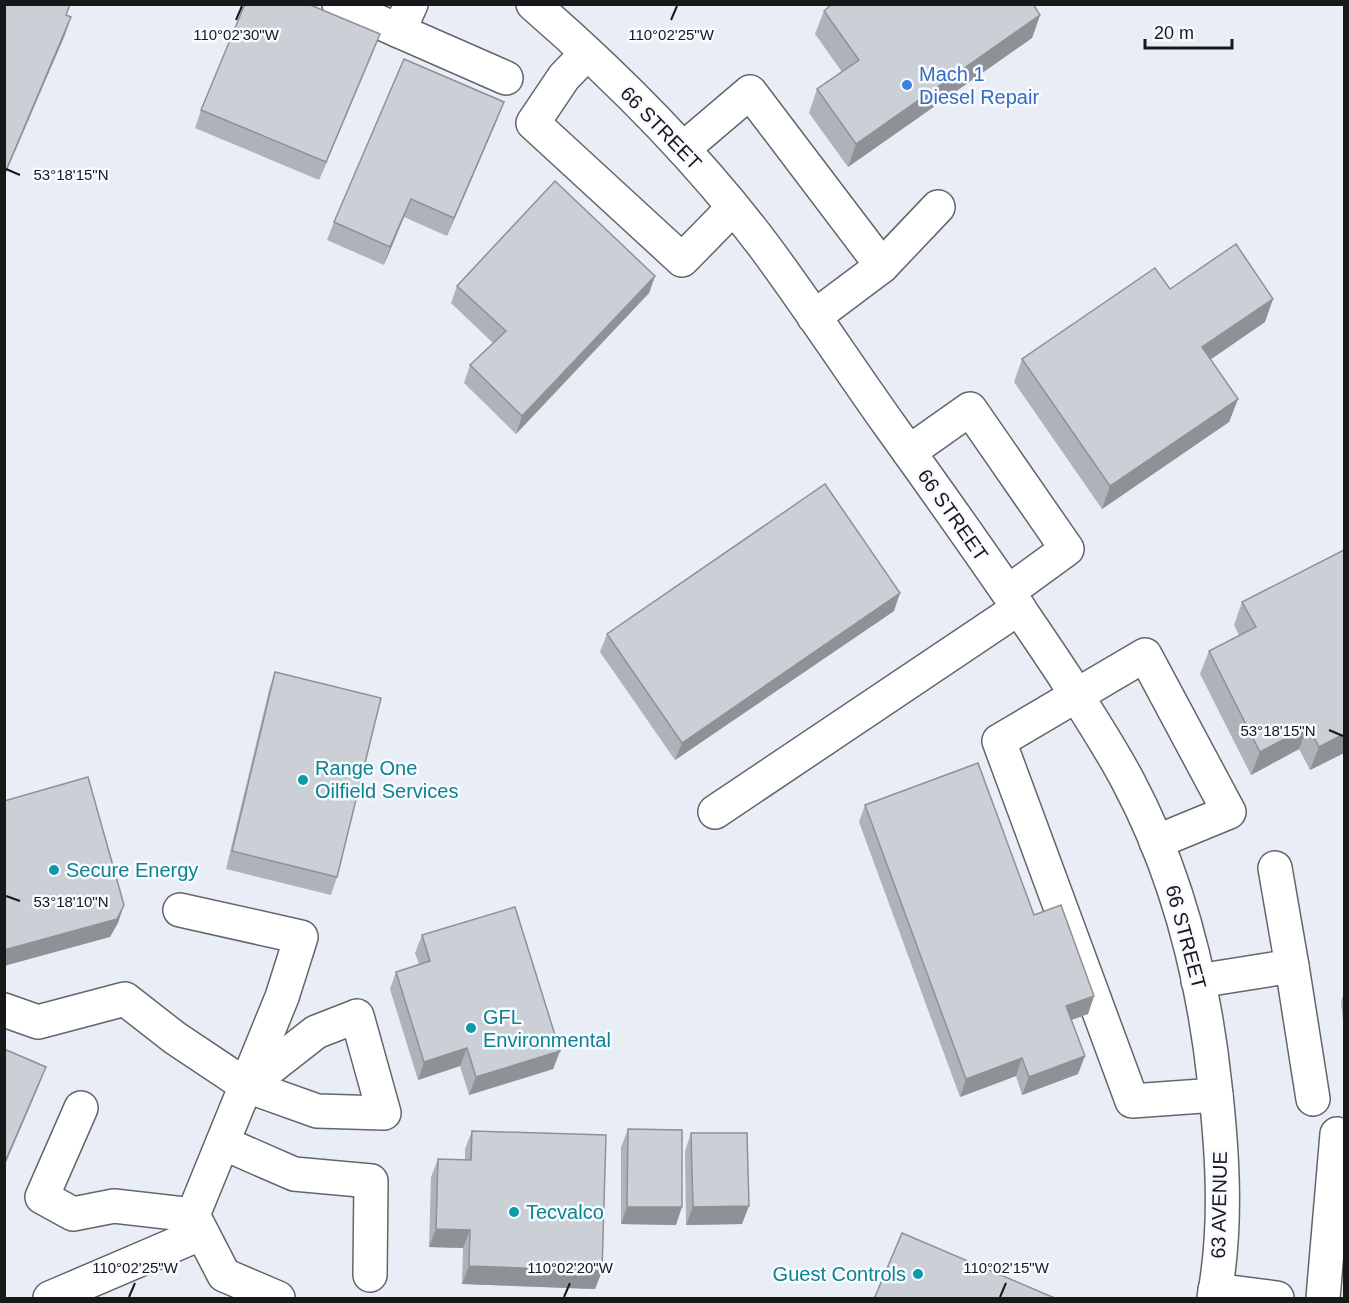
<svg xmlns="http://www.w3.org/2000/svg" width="1349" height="1303" font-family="Helvetica,sans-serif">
<rect width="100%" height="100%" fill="#e9edf5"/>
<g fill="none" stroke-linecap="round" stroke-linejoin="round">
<g stroke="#62666c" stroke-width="36">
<g id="minor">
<path d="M339 4 399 31 411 4"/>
<path d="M533 4C617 77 697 157 764 246 808 305 848 367 891 427 950 509 1009 592 1065 677 1086 711 1109 745 1128 781 1178 875 1204 981 1215 1086 1223 1156 1227 1229 1214 1298"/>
<path d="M399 31 506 78"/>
<path d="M587 53 564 77 533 123 682 260 733 208"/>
<path d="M683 149 750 92 882 266 814 317"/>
<path d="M882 266 938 207"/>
<path d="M909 452 970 409 1067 549 1008 592"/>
<path d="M715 812 1019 608"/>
<path d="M1156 842 1229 812 1145 655 999 741 1132 1101 1216 1095"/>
<path d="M1275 868 1292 966"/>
<path d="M180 910 301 937 282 997 193 1215 224 1275 278 1298"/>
<path d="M1198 981 1292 966 1313 1099"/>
<path d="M4 1010 38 1022 125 999 175 1038 247 1086 317 1111 384 1113 357 1016 316 1032 247 1086"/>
<path d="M81 1108 42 1197 73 1214 114 1206 193 1215"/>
<path d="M223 1143 294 1174 371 1181 370 1275"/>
<path d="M1215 1290 1277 1298"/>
<path d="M50 1298 202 1233"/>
<path d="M1323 1298 1337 1134"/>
</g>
</g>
<use href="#minor" stroke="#fff" stroke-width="33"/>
</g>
<g fill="#afb2b8">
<path d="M824 11 1040 15 1032 38 848 167 809 113 817 89 842 72 815 34Z"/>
<path d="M373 52 319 180 195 128 201 110Z"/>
<path d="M497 120 447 236 404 217 384 265 327 240 334 222Z"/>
<path d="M655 276 649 293 516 434 464 383 470 365 493 343 451 303 457 286Z"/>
<path d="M1170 289 1265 322 1210 359 1238 399 1229 422 1102 509 1014 382 1022 359Z"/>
<path d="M1242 602 1344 753 1310 770 1299 749 1251 775 1200 674 1209 651 1239 635 1234 625Z"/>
<path d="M894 611 675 760 600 652 607 634Z"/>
<path d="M275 672 337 877 331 895 226 869 269 690Z"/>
<path d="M865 805 1034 915 1094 996 1088 1014 1071 1020 1078 1074 1022 1095 1016 1076 960 1097 859 822Z"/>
<path d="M422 935 560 1051 553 1069 469 1095 460 1066 418 1080 390 989 396 972 419 964 415 953Z"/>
<path d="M1344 992V1029L1341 1002Z"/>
<path d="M628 1129 676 1225 621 1224V1147Z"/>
<path d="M472 1131 602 1271 595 1289 462 1284 463 1248 429 1247 431 1177 438 1159 465 1160V1149Z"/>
<path d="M691 1133 742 1224 686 1225 685 1151Z"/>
</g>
<g fill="#8e9196">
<path d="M1040 15 1032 38 848 167 856 144Z"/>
<path d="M71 17 65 35 4 177V175Z"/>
<path d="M380 34 373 52 319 180 326 162Z"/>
<path d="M504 102 497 120 447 236 454 218Z"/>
<path d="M411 199 404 217 384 265 390 247Z"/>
<path d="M655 276 649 293 516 434 522 416Z"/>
<path d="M1273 299 1265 322 1194 371 1202 347Z"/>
<path d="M1238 399 1229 422 1102 509 1110 486Z"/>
<path d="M900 593 894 611 675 760 682 743Z"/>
<path d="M1308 726 1299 749 1251 775 1260 752Z"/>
<path d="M1344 734V753L1310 770 1319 747Z"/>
<path d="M124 905 118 923 110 937 4 966V950Z"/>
<path d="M1094 996 1088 1014 1060 1024 1066 1006Z"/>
<path d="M467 1048 460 1066 418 1080 424 1062Z"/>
<path d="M560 1051 553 1069 469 1095 476 1077Z"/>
<path d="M1085 1056 1078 1074 1022 1095 1029 1077Z"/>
<path d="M1022 1058 1016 1076 960 1097 966 1079Z"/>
<path d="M46 1067 37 1090 4 1167V1164Z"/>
<path d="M749 1206 742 1224 686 1225 693 1207Z"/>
<path d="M627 1207H682L676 1225 621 1224Z"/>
<path d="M436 1229 470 1230 463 1248 429 1247Z"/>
<path d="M469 1266 602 1271 595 1289 462 1284Z"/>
</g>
<g fill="#cbcfd6" stroke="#8e9196" stroke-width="1.5">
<path d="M4 4H70L66 15 71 17 4 175Z"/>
<path d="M245 4H308L380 34 326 162 201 110Z"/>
<path d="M832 4H1033L1040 15 856 144 817 89 859 60 824 11Z"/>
<path d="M404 59 504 102 454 218 411 199 390 247 334 222Z"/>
<path d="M555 181 655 276 522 416 470 365 506 331 457 286Z"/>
<path d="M1236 244 1273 299 1202 347 1238 399 1110 486 1022 359 1155 268 1170 289Z"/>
<path d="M825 484 900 593 682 743 607 634Z"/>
<path d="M1344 550V734L1319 747 1308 726 1260 752 1209 651 1256 627 1242 602Z"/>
<path d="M275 672 381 698 337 877 232 851Z"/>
<path d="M978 763 1034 915 1061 905 1094 996 1066 1006 1085 1056 1029 1077 1022 1058 966 1079 865 805Z"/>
<path d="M88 777 124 905 117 919 4 950V801Z"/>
<path d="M515 907 560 1051 476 1077 467 1048 424 1062 396 972 430 961 422 935Z"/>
<path d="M4 1049 46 1067 4 1164Z"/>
<path d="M628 1129 682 1130V1207H627Z"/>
<path d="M472 1131 606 1135 602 1271 469 1266 470 1230 436 1229 438 1159 471 1160Z"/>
<path d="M691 1133H747L749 1206 693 1207Z"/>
<path d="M902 1233 1057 1299H874Z"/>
</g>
<path fill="none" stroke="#16181a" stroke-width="2" d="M236 20 242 6M671 20 677 6M6 169 20 175M1329 730 1343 736M6 896 20 901M129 1297 135 1283M564 1297 570 1283M1000 1297 1006 1283"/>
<circle fill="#3f7fe0" stroke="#f8faff" stroke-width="2" cx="907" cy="85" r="6"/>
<g fill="#0f9aa8" stroke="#f8faff" stroke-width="2">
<circle cx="303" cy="780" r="6"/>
<circle cx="54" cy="870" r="6"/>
<circle cx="471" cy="1028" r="6"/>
<circle cx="514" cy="1212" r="6"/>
<circle cx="918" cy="1274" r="6"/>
</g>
<g text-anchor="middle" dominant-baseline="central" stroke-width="5" stroke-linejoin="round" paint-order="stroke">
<g font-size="20" fill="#366cbe" stroke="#f8faff" text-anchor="start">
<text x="919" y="74">Mach 1<tspan x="919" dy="23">Diesel Repair</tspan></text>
</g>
<g font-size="20" fill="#16181a" stroke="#f8faff">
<text transform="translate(661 128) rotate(46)">66 STREET</text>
<text transform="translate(953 515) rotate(55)">66 STREET</text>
<text transform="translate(1186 937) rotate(75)">66 STREET</text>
<text transform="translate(1219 1205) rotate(-89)">63 AVENUE</text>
</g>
<g font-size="20" fill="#0d838f" stroke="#f8faff" text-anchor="start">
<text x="315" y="768">Range One<tspan x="315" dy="23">Oilfield Services</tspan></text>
<text x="66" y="870">Secure Energy</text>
<text x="483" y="1017">GFL<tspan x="483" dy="23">Environmental</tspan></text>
<text x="526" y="1212">Tecvalco</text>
<text x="906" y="1274" text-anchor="end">Guest Controls</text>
</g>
</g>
<g font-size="15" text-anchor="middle" fill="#16181a" stroke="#f8faff" stroke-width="5" stroke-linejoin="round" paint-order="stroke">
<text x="236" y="40">110°02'30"W</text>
<text x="671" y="40">110°02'25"W</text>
<text x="71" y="180">53°18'15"N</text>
<text x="1278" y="736">53°18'15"N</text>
<text x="71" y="907">53°18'10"N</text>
<text x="135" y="1273">110°02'25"W</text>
<text x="570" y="1273">110°02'20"W</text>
<text x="1006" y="1273">110°02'15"W</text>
</g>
<rect width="1349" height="1303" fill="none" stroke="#16181a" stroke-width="12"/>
<path d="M1145 39v9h87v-9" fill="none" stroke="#16181a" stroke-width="3"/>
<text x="1154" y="39" font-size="18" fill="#16181a" stroke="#f8faff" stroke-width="4.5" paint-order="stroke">20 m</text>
</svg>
